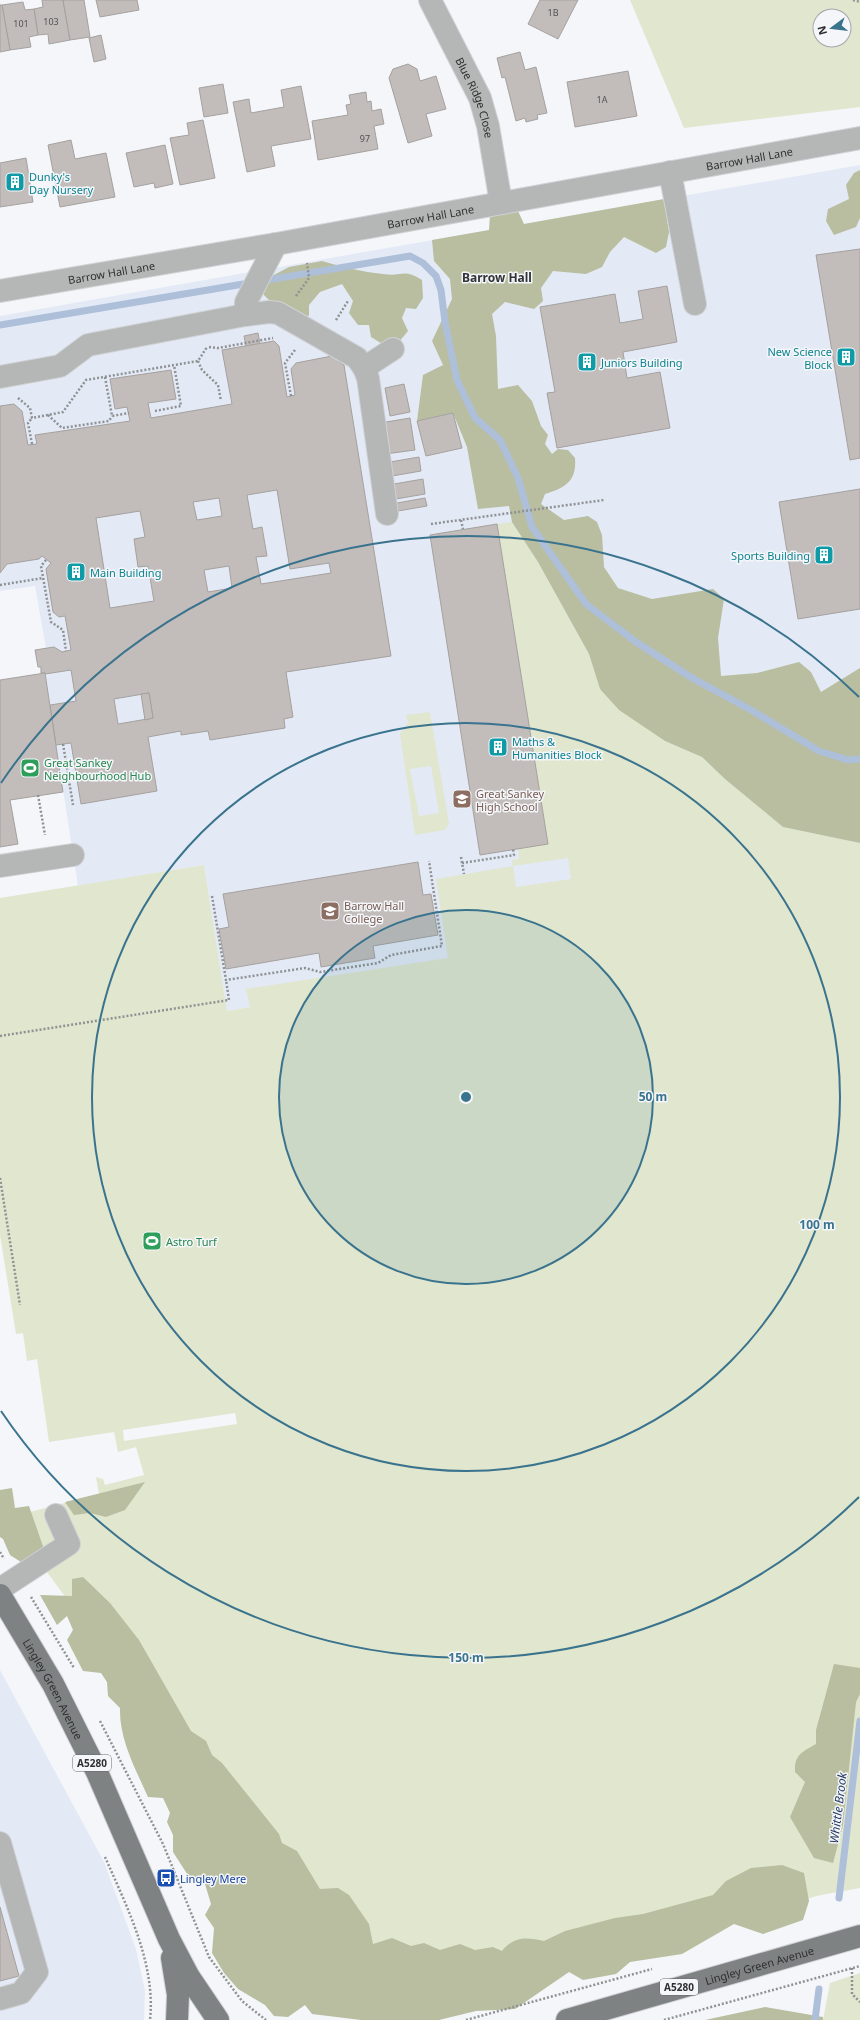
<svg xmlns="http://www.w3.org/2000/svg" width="860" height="2020" font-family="'Noto Sans',sans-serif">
<rect width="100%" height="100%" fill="#f4f6fa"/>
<g fill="#e3eaf5">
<path d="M860 165V1295L250 1007 227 1011 204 865 78 886 45 674V673H41L40 667H38L35 650 46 648 35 586 0 591V316Z"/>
<path d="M0 1670 104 1862 136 1949 145 1991 144 2020H0Z"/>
</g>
<g fill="#e1e6ce" fill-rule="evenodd">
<path d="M630 0H860V107L684 128ZM820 16H844V40H820Z"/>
<path d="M512 522 538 562 589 654 600 689 665 741 702 757 725 779 783 827 860 843V1888L821 1895 372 2012 7 1518 99 1494 96 1477 103 1479 105 1485 144 1475 136 1447 118 1452 114 1432 49 1442 37 1359 27 1361 23 1333 16 1334 0 1235V898L204 865 227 1011 250 1007 246 989 448 958 436 879 513 866 512 860 519 859 518 849 548 844 497 524ZM568 858 571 879 516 887 513 866ZM235 1413 237 1424 124 1441 123 1430Z"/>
<path d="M430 712 449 824 445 830 415 835 400 734 408 723 406 715ZM431 766 439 813 419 816 410 769Z"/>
<path d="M860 1973V2020H823L830 1983Z"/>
</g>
<g fill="#b8be9f">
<path d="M860 170V218L856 227 834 235 826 221 828 209 849 199 846 185 854 173Z"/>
<path d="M664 199 669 232 666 247 656 253 624 237 610 252 602 267 586 274 553 271 541 288 543 301 534 309 505 302 492 314 496 336 498 389 518 385 532 401 541 426 548 435 545 444 552 454 558 449 568 450 575 458C577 481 565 488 545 494L541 504 564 520 588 516 597 522 602 535 604 567 618 588 652 599 713 589 724 599 718 638 721 676 757 673 799 662 811 672 821 692 860 668V843L783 827 725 779 702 757 665 741 619 710 600 689 589 654 538 562 512 522 509 506 478 509 467 447 453 413 417 421 423 375 443 365 432 341 452 299 450 279 434 261 432 240 489 230 490 215 511 206 518 211 524 224Z"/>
<path d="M322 261C343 267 362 272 383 274 403 277 403 268 422 280L423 298 416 309 406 308 402 318 408 331 398 343 384 345 371 337 369 325H358L349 313 353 301 342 284 320 292 309 305V315L304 322 273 304 261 292 272 276 289 267Z"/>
<path d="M145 1482 125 1510 106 1517 90 1513 74 1515 65 1502Z"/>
<path d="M12 1488 15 1508 29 1506 45 1552 24 1564 10 1555 3 1539 0 1537V1490Z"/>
<path d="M83 1577 110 1603 139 1640 191 1731 206 1741 212 1755 222 1763 279 1834 282 1843 297 1851 320 1889 338 1888 349 1895 369 1924 373 1944 392 1938 411 1946 424 1943 440 1950 460 1944 475 1950 493 1947 502 1951C514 1936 527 1937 544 1941L565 1931 615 1918 643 1914 713 1895 726 1881 751 1868 782 1865 804 1873 809 1901 803 1920 763 1934 734 1924 682 1954 630 1962 616 1974 583 1980 569 1972 515 2009 476 2011 439 2020H361L312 2014 305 2005 288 2017 274 2016 265 2005 238 1989 224 1973 212 1953 214 1928 205 1915 211 1904 205 1884 191 1880 173 1852V1835L167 1822 170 1813 163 1798 148 1797C136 1770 119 1739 120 1708L108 1696 107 1682 101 1673 83 1671 67 1640 73 1630 67 1616 57 1625 40 1595 72 1596V1579Z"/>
<path d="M834 1664 860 1668V1694L856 1702 843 1825 833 1863 814 1858 790 1817 805 1782 795 1772C794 1755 802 1752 816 1744V1730Z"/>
<path d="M765 2007 823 2017V2020H705Z"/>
</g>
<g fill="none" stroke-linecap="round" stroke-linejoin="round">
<g stroke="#aebfda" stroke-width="7">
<path d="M0 325 410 256 423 263 436 276 441 290 445 322 457 380 475 418 500 440 518 478 532 527 586 604 636 642 692 678 751 710 819 751 848 760 860 759"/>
<path d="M839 1898 860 1721"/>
<path d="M815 2020 819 1989"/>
</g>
</g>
<g fill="#c2bdbb" stroke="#a5a19f" fill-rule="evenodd">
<path d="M42 0H63L70 40 49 44 48 34 38 35 34 9 43 7Z"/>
<path d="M63 0H84L90 37 70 40Z"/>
<path d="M96 0H137L139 10 100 17Z"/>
<path d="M540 0H578L558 39 528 24Z"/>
<path d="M23 2 25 10 34 9 38 35 29 37 31 47 10 50 2 5Z"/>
<path d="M0 5H2L10 50 0 52Z"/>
<path d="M101 35 106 59 94 62 89 38Z"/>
<path d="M520 52 525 70 536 67 547 113 537 115 538 119 526 122 525 118 516 121 505 77 502 78 497 58Z"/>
<path d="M408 64 417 69 420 81 436 76 446 109 426 114 432 136 408 143 389 78 393 69Z"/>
<path d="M628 71 637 116 575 127 567 82Z"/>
<path d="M223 84 228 113 204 117 199 88Z"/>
<path d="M301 86 311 139 271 146 275 166 247 172 233 102 249 99 251 113 284 107 281 90Z"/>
<path d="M366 92 367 102 371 101 372 111 381 109 384 124 374 126 378 149 318 160 312 121 348 115 346 105 351 104 349 95Z"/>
<path d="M203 120 215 178 180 185 170 138 189 135 187 123Z"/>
<path d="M71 140 75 159 106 153 115 197 60 207 48 145Z"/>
<path d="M165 145 173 184 155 188 154 183 134 187 126 153Z"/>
<path d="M26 158 33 202 0 207V163Z"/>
<path d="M860 249V458L850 460 816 255Z"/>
<path d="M667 286 677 342 623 352 627 378 660 372 670 428 557 448 547 393 555 392 540 307 615 294 620 323 643 319 638 291Z"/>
<path d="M258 333 260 344 246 346 244 336Z"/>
<path d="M274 341 279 346 287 397 295 395 291 369 296 363 332 356 344 365 391 656 286 672 293 717 284 719 285 728 210 740 208 731 181 735V731L148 737 157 791 81 804 71 743 56 745 50 705 76 701 71 670 45 674V673H41V667H38L35 650 54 647 62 652 71 650 65 616 59 617 53 612 46 569 51 563 42 556 39 559 7 564 0 573V406L14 404 22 411 28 445 37 444 35 435 130 421 127 407 115 409 110 379 171 370 176 399 148 403 151 418 232 404 222 350ZM277 490 290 569 329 563 331 573 261 584 256 557 267 556 262 527 253 529 247 495ZM219 498 222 516 197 520 193 502ZM140 511 145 537 134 539 138 567 148 566 154 601 110 608 96 518ZM229 566 232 588 208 592 204 570ZM149 693 153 718 118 724 114 699Z"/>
<path d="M404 384 410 412 390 416 385 388Z"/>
<path d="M453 413 462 448 426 456 417 421Z"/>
<path d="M410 418 415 450 385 454 380 423Z"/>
<path d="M419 457 421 471 392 476 390 462Z"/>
<path d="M423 479 425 494 396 499 394 484Z"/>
<path d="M860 489V609L798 619 779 502Z"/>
<path d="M425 498 427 506 398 511 397 503Z"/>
<path d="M497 524 548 844 480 855 430 535Z"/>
<path d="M45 673 63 792 10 800 18 844 0 847V680Z"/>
<path d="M149 693 153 718 145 720 141 694Z"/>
<path d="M418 862 423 895 431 894 438 935 373 946 375 958 321 967 319 953 226 969 219 929 229 927 223 894Z"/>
<path d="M0 1907 19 1976 0 1981Z"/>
</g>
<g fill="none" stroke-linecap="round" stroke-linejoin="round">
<g stroke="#d0d2d6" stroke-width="24">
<g id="minor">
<path id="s1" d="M430 0 480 98 488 126 501 203"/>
<path d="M670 172 695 304"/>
<path id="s2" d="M0 291 276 244 860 138"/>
<path d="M245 315 269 312 278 313 357 358 364 368 393 349"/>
<path d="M364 368 368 378 387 514"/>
<path d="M0 377 60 366 88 345 245 315 246 302 276 244"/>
<path d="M0 866 73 855"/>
<path d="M0 1589 69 1544 56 1515"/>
<path d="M0 1843 37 1972 21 1993 0 1999"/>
</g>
</g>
<g stroke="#d0d2d6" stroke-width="24">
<g id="major">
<path id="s3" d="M0 1595 53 1684 97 1772 169 1939 189 1977 218 2020"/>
<path d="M172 1958 178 1995 177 2020"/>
<path id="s4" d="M567 2020 860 1936"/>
</g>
</g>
<g stroke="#8f9193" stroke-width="2.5" stroke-dasharray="2 2" stroke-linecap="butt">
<path d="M853 0 860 2"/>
<path d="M296 296 309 278 307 263"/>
<path d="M336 320 348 301"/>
<path d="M209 347 218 348 273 338"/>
<path d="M198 361 202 370 218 385 221 401"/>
<path d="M105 377 112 416 129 413"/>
<path d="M291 396 285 363 295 350"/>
<path d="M18 398 30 408 32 418 63 412 86 380 198 361 207 347"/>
<path d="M155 411 181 406 174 365"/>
<path d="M48 415 62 428 109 421 112 416"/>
<path d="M32 444 28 423 32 418"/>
<path d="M461 520 463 529"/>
<path d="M431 524 604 500"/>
<path d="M46 560 41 566 51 622 63 630 66 651"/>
<path d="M0 585 43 578"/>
<path d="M63 744 73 805"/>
<path d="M38 795 45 835"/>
<path d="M461 857 464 874"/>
<path d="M462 863 514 855 513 849"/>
<path d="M212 896 226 980 305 968 320 972 378 963 391 955 442 946 429 861"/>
<path d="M0 1036 229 1000 226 980"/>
<path d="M0 1178 20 1305"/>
<path d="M0 1552 4 1559"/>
<path d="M31 1597 74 1668"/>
<path d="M100 1721 163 1844 209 1957 242 2001 266 2020"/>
<path d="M105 1857C127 1907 156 1964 150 2020"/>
<path d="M852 1968V1994L860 2002"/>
<path d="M466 2020 652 1969"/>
<path d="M664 2020 860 1966"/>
</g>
<use href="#minor" stroke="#b5b7b7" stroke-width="22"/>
<use href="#major" stroke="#7e8283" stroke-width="22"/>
</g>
<circle cx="466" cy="1097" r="187" fill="#3a738d" fill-opacity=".12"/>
<g fill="none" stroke="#3a738d" stroke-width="2">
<circle cx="466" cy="1097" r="187"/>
<circle cx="466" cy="1097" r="374"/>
<path d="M859 1497A561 561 0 0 1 1 1411M1 783A561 561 0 0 1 859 697"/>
</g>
<defs>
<g id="building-square" transform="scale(1)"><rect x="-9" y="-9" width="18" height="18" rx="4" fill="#0f9aa8" stroke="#f4f6fa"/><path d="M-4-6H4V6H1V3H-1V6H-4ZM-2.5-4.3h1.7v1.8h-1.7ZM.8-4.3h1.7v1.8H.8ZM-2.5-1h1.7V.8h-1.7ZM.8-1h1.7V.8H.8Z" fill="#fff"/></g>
<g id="stadium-square" transform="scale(1)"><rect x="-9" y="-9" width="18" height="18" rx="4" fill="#2e9e5b" stroke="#f4f6fa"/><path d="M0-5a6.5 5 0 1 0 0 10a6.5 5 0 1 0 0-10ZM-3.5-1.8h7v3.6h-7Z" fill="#fff"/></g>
<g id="school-square" transform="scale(1)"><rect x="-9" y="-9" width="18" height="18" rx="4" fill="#8d6e63" stroke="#f4f6fa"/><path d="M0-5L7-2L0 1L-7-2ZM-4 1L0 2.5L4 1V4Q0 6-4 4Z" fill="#fff"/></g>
<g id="university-square" transform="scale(1)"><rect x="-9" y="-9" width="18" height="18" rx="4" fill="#8d6e63" stroke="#f4f6fa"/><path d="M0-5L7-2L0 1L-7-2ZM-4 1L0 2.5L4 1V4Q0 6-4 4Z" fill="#fff"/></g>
<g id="bus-square" transform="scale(1)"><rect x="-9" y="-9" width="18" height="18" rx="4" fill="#1a4fb4" stroke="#f4f6fa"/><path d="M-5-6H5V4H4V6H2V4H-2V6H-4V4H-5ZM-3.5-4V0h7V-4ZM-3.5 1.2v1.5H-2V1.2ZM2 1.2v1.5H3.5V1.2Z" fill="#fff"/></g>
</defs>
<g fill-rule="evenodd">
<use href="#building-square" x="15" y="182"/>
<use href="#building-square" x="846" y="357"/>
<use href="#building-square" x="587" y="362"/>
<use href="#building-square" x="824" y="555"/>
<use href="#building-square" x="76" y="572"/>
<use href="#building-square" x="498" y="747"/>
<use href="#stadium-square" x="30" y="768"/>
<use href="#school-square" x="462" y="799"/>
<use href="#university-square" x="330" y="911"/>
<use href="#stadium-square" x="152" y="1241"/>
<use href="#bus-square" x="166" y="1878"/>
</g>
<g text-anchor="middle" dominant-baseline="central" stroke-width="3" stroke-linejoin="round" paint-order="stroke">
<g font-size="9" fill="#535253">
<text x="553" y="12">1B</text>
<text x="51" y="21">103</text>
<text x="21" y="23">101</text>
<text x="602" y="99">1A</text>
<text x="365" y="138">97</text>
</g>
<g fill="#f4f6fa" stroke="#696b6d" stroke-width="1">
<rect x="73" y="1755" width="38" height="16" rx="3"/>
<rect x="660" y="1979" width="38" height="16" rx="3"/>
</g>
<g font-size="10" font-weight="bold" fill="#2e2f30">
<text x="92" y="1763">A5280</text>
<text x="679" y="1987">A5280</text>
</g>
<g font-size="11" fill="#2e2f30" stroke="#f4f6fa">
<text stroke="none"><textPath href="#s1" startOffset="108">Blue Ridge Close</textPath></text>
<text stroke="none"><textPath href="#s2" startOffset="761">Barrow Hall Lane</textPath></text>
<text stroke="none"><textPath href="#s2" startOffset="437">Barrow Hall Lane</textPath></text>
<text stroke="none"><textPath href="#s2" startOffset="113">Barrow Hall Lane</textPath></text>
<text stroke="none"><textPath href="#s3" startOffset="108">Lingley Green Avenue</textPath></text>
<text stroke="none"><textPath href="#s4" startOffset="200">Lingley Green Avenue</textPath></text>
</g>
<g font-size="11" fill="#0d838f" stroke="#f4f6fa" text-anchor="start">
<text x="29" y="176">Dunky's<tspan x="29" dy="13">Day Nursery</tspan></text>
<text x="832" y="351" text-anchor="end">New Science<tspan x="832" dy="13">Block</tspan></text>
<text x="601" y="362">Juniors Building</text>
<text x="810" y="555" text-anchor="end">Sports Building</text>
<text x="90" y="572">Main Building</text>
<text x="512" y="741">Maths &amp;<tspan x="512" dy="13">Humanities Block</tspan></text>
</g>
<g font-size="11" fill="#27864d" stroke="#f4f6fa" text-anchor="start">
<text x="44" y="762">Great Sankey<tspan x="44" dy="13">Neighbourhood Hub</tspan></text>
<text x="166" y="1241">Astro Turf</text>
</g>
<g font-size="11" fill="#785e54" stroke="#f4f6fa" text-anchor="start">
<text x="476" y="793">Great Sankey<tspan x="476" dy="13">High School</tspan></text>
<text x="344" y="905">Barrow Hall<tspan x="344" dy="13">College</tspan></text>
</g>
<g font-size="11" fill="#164399" stroke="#f4f6fa" text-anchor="start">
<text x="180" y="1878">Lingley Mere</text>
</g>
<g font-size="12" font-weight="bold" fill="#313336" stroke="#f4f6fa">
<text x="497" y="277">Barrow Hall</text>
</g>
<g font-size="12" font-style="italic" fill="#253c62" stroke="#f4f6fa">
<text transform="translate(838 1808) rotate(-83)">Whittle Brook</text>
</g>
</g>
<circle cx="466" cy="1097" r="6" fill="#3a738d" stroke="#f4f6fa" stroke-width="2"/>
<g font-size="12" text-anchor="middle" font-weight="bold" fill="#3a738d" stroke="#f4f6fa" stroke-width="3" stroke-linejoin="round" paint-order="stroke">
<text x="653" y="1101">50 m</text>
<text x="817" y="1229">100 m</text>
<text x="466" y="1662">150 m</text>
</g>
<g transform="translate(832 28) rotate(255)"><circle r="19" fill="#f4f6fa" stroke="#a5a6a9"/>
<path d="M0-3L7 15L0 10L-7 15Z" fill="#3a738d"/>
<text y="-6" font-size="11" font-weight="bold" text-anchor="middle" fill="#2e2f30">N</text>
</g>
</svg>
